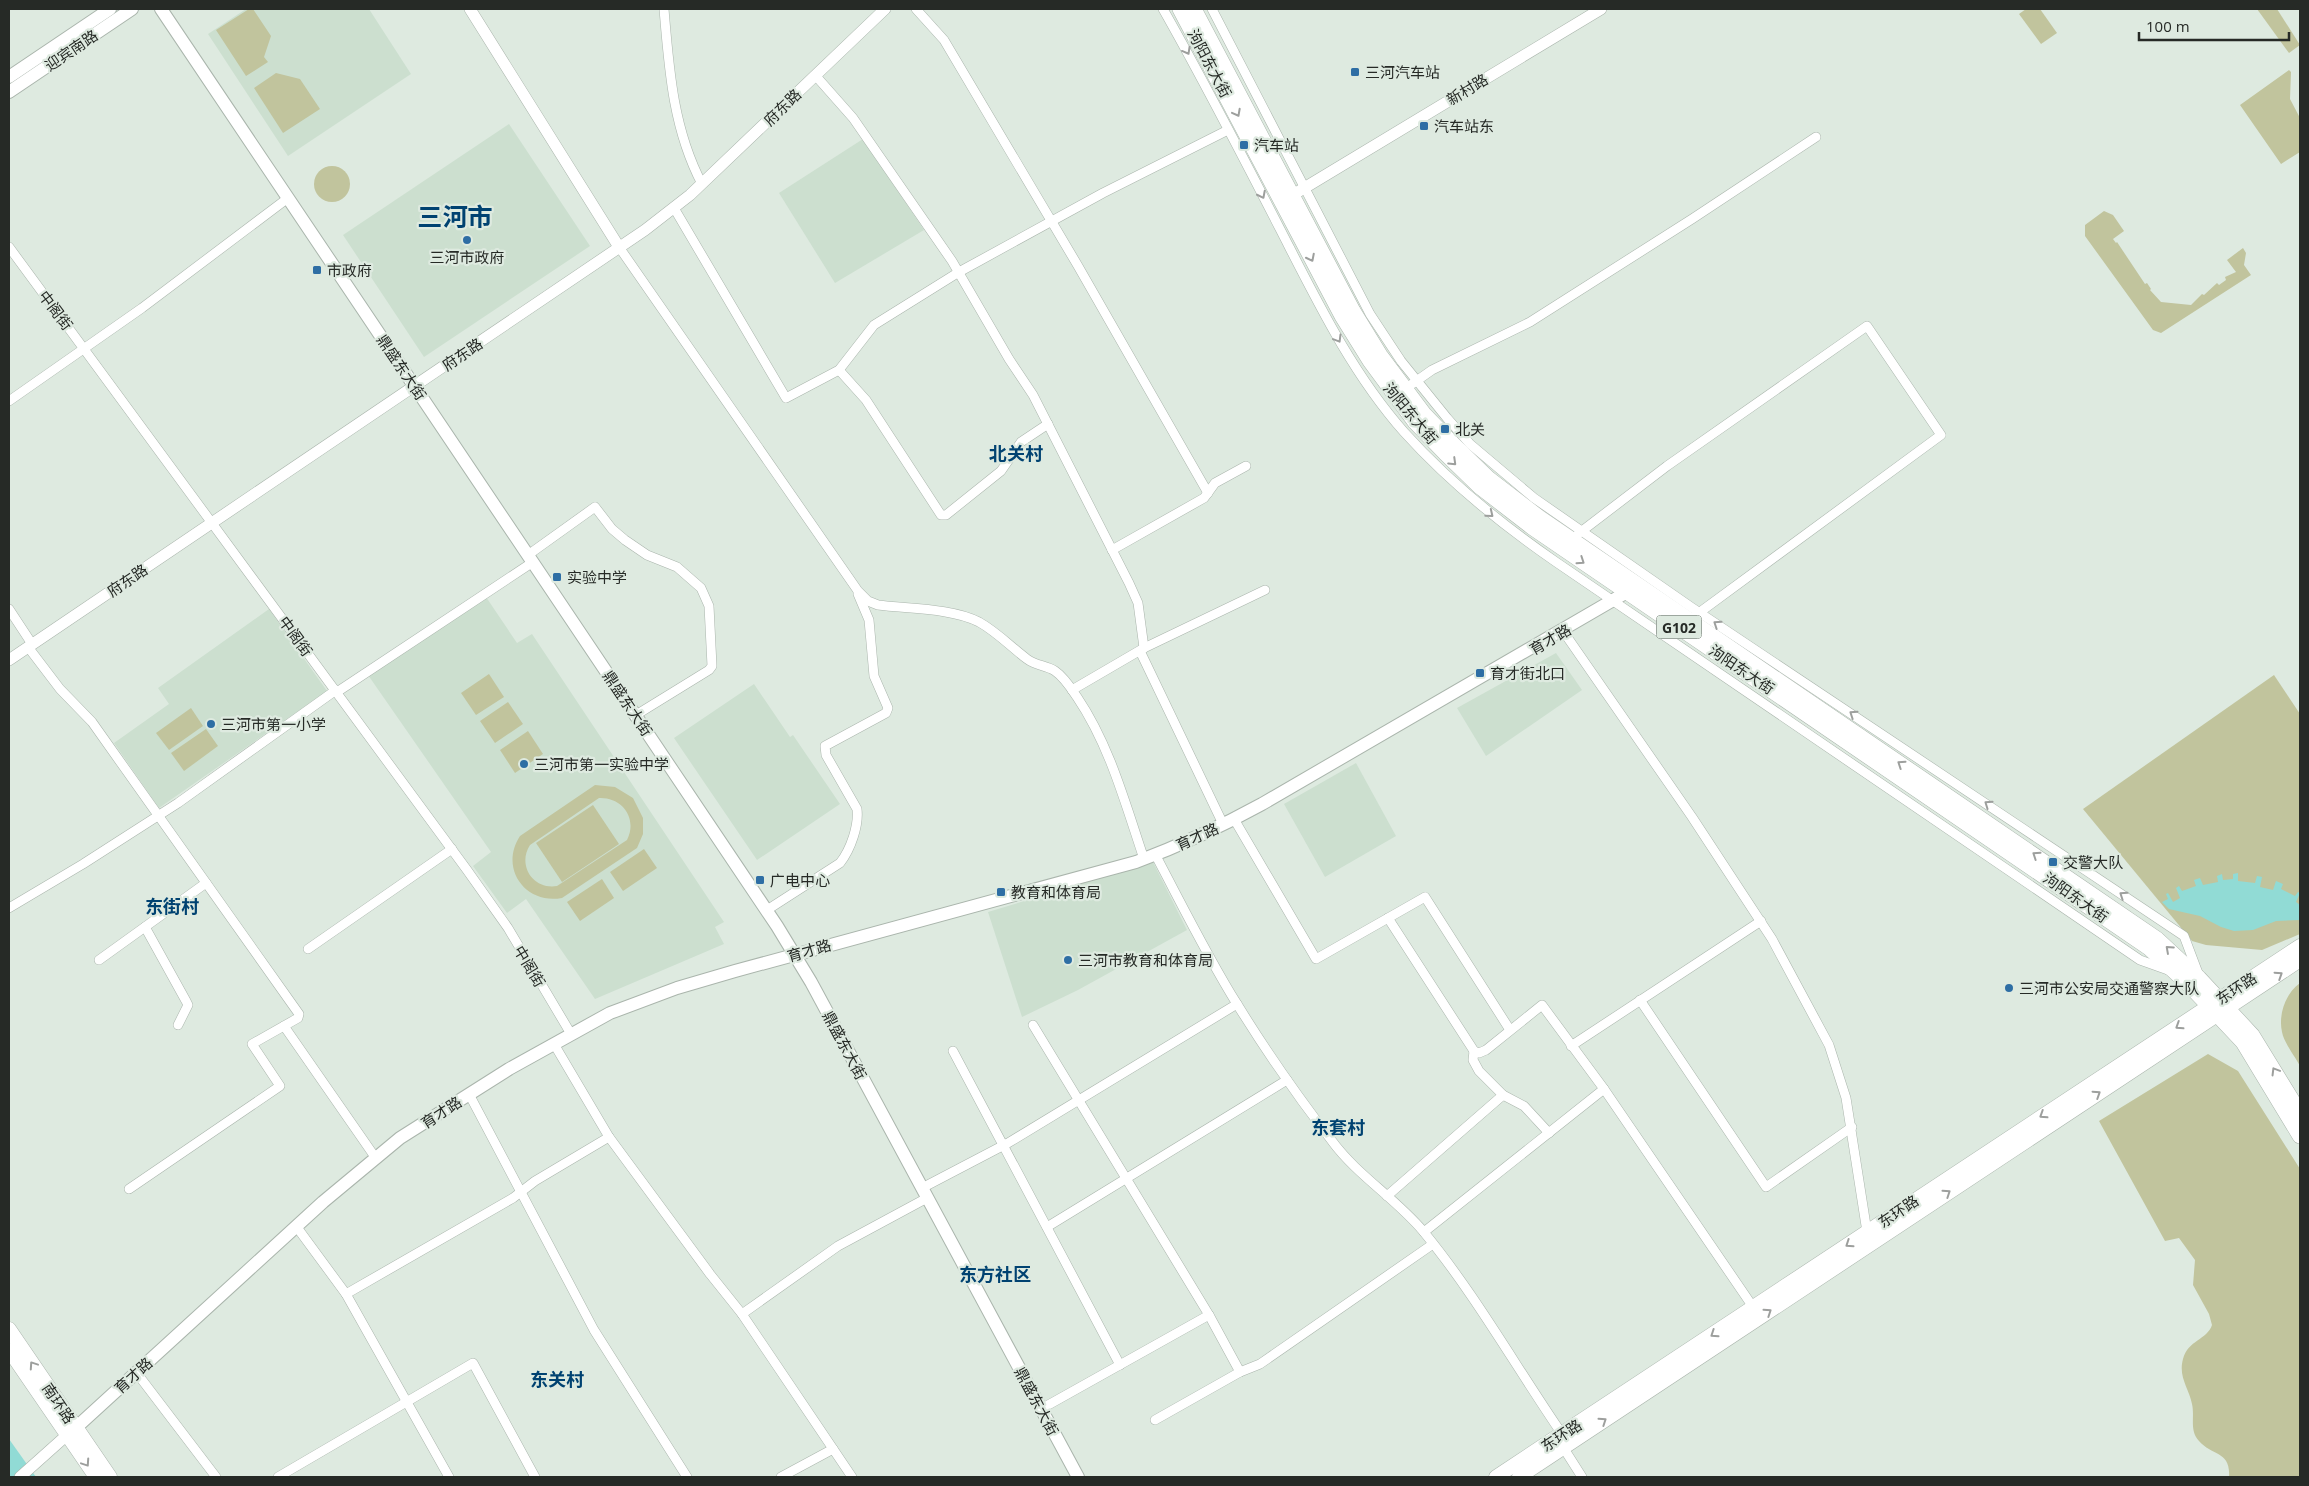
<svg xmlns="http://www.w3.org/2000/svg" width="2309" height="1486" font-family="'Open Sans','Noto Sans SC',sans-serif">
<rect width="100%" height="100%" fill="#deeae0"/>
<g fill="#ccdfcf">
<path d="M246 9H369L411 74 288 156 208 34Z"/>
<path d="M509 124 590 246 424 357 343 235Z"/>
<path d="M863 139 924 230 835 283 779 193Z"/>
<path d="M486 597 517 643 532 634 724 922 715 927 724 944 595 999 526 899 507 913 473 866 491 852 368 675Z"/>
<path d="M269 609 327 691 159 808 114 743 169 704 158 688Z"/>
<path d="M1556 653 1582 690 1486 756 1457 708Z"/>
<path d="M754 684 790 737 793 735 840 804 757 860 674 738Z"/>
<path d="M1356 763 1396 836 1325 877 1284 804Z"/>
<path d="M1153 862 1187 930 1078 990 1022 1017 988 912Z"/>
</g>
<g fill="#c1c49d" fill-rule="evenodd">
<path d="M249 9H253L271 36 264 57 268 62 246 76 216 30Z"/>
<path d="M2026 9H2040L2057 33 2041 44 2019 14Z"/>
<path d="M2257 9H2277L2300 45 2289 53Z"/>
<path d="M2289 70 2291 72 2290 99 2300 118V152L2281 164 2240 105Z"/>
<path d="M276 73 300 79 320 109 283 133 254 88Z"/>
<circle cx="332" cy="184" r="18"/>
<path d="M2104 211 2113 215 2124 231 2113 239 2116 243 2117 242 2145 284 2147 283 2151 289 2150 290 2161 302 2191 305 2202 294 2204 295 2217 283 2219 285 2226 280 2225 277 2236 272 2227 260 2243 248 2246 253 2244 265 2251 275 2161 333 2153 330 2085 236V225Z"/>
<path d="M489 674 504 697 476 715 461 693Z"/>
<path d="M2274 675 2300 714V934L2262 950 2206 945 2192 941 2083 809Z"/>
<path d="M508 702 523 724 495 743 480 721Z"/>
<path d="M191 708 203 726 169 750 156 733Z"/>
<path d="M206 729 218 746 184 771 171 753Z"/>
<path d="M528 731 543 754 515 773 500 750Z"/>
<path d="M595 785 615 787 633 798 643 818V834L637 848 562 898C525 905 499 868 520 836ZM599 798C622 797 638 818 627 840L557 886C533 890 517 865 530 845Z"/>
<path d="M593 805 619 844 562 882 536 843Z"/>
<path d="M644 849 657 868 623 891 610 872Z"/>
<path d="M602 879 614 898 580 921 567 902Z"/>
<path d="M2300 983V1066C2295 1056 2284 1043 2282 1032 2278 1014 2286 993 2300 983Z"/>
<path d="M2208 1054 2238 1071 2300 1169V1477H2229C2231 1451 2212 1456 2199 1441 2189 1430 2195 1417 2192 1404 2189 1388 2178 1377 2183 1359 2188 1340 2207 1340 2212 1325L2209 1314 2193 1285 2195 1260 2179 1238 2165 1241 2099 1121Z"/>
</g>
<g fill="#91dbd5">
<path d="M2238 873V881L2255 883 2257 876 2262 877 2260 887 2273 890 2276 881 2283 884 2281 889 2295 896 2298 892 2300 893 2296 902 2300 905V920L2276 921 2253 930 2234 931 2221 927 2200 916 2169 909 2162 902 2168 899 2166 894 2168 893 2173 902 2180 898 2176 888 2179 886 2182 891 2196 886 2194 880 2200 878 2203 885 2218 882 2217 876 2222 874 2223 880 2233 879V874Z"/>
<path d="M9 1439 36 1477H9Z"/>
</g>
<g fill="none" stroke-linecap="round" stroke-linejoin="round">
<g stroke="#aab5ac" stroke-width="10">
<g id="minor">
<path d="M664 9C669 69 673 129 702 184"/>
<path d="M916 9 944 40 1078 266 1208 493"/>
<path d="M1163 9C1204 81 1242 155 1280 229 1316 299 1351 372 1404 432 1449 482 1501 524 1556 562L2140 960 2168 970"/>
<path d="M1212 9 1370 314 1401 361 1447 418 1470 444 1534 498 1691 607 2184 936 2198 973"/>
<path d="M815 75 853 118 952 261 1009 359 1033 395 1129 583 1138 603 1144 648"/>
<path d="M674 208 786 398 839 370 874 325 959 272 1103 193 1228 130"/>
<path d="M9 247 467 870 508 928 571 1034"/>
<path d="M619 247 858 591 868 601 878 605C908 609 952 608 979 622 997 632 1011 647 1027 659 1036 666 1046 665 1055 671 1064 677 1071 688 1077 697 1110 746 1125 803 1144 859"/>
<path d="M839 370 866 400 941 515H946L1001 471 1021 442 1048 424"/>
<path d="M1412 384 1432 370 1530 322 1692 219 1816 137"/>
<path d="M9 401 142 308 288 198"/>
<path d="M1578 534 1667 466 1867 326 1941 435 1696 615"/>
<path d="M1112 550 1204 498 1215 483 1246 466"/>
<path d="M528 555 595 507 612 529 625 540 647 555 677 567 701 588 709 606 712 666 709 670 636 715"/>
<path d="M9 609 32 644"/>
<path d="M1563 631 1692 817 1772 939 1829 1045 1846 1098 1867 1232"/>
<path d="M28 647 60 689 92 722 299 1014 298 1018 252 1044 280 1086 129 1189"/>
<path d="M1140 651 1223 824"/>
<path d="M1072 690 1144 648 1265 590"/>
<path d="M337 692 533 562"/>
<path d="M1234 819 1316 959 1425 897 1510 1030"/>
<path d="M1155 854C1182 905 1207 956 1237 1004 1266 1051 1298 1097 1332 1141 1357 1175 1395 1198 1423 1231 1475 1294 1516 1367 1562 1434"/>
<path d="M9 908 83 864 178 803 336 690"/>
<path d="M767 910 840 863C851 849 859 825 857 809L826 755 825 746 886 713 888 708 874 676 869 620 858 594"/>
<path d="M1388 918 1474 1051 1479 1053 1486 1050 1542 1005 1604 1089 1753 1307"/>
<path d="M145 927 186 1001 188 1005 178 1025"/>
<path d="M308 949 452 849"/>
<path d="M99 960 206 883"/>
<path d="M1640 1000 1766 1187 1852 1127"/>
<path d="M1033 1025 1209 1315 1240 1372"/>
<path d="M284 1026 375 1157"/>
<path d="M554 1044 609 1137 710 1274 742 1314 852 1477"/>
<path d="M1571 1046 1761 921"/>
<path d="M953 1051 1120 1365"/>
<path d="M1474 1051 1473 1060 1479 1071 1503 1095 1524 1106 1549 1133"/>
<path d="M469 1094 594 1330 687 1477"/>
<path d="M922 1188 1008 1143 1237 1004"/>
<path d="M1387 1196 1503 1095"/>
<path d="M296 1226 346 1294 449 1477"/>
<path d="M1047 1227 1287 1080"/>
<path d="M1424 1232 1604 1089"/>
<path d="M346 1294 513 1198 535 1181 609 1137"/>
<path d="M742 1314 838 1246 927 1198"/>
<path d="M136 1372 216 1477"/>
<path d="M1041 1409 1209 1315"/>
<path d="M1155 1420 1240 1372 1260 1364 1433 1244"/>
<path d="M1561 1444 1582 1477"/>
<path d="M278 1477 473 1363 535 1477"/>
<path d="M781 1477 833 1449"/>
</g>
</g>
<g stroke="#aab5ac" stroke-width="12">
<g id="tertiary">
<path d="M470 9 619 247"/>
<path d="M1286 199 1601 9"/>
<path d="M9 660 645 230 690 195 885 9"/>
<path d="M20 1477 67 1435"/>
</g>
</g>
<g stroke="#aab5ac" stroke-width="14">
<g id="secondary">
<path d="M161 9 777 926 811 982 1078 1477"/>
<path d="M9 77 110 9"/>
<path d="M9 92 132 9"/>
<path d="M69 1434 323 1202 400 1138 509 1069 610 1013 677 988 735 971 1136 862C1179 846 1222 826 1262 804L1627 592"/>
</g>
</g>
<g stroke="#aab5ac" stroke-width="15">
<g id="primary">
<path d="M9 1329 110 1477"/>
<path d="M9 1350 96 1477"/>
<path d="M1496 1477 2300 946"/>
<path d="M1519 1477 2300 960"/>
</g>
</g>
<g stroke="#aab5ac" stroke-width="16">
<g id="trunk">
<path d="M1180 9 1342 316 1370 361 1415 422 1445 453 1480 487 1533 528 2149 948 2191 987 2243 1042 2300 1136"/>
<path d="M1194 9 1353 311 1380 355 1424 414 1454 445 1488 478 1540 518 2157 939 2199 978 2252 1035 2300 1113"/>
</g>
</g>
<use href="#minor" stroke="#fff" stroke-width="9"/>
<use href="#tertiary" stroke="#fff" stroke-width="11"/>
<use href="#secondary" stroke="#fff" stroke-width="12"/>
<use href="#primary" stroke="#fff" stroke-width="14"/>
<use href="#trunk" stroke="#fff" stroke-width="15"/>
</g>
<defs><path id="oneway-chevron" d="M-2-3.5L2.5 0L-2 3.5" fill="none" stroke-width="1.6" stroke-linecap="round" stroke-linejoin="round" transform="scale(1.25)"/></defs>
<g stroke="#9d9f9d">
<use href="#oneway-chevron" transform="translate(1187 51) rotate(61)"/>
<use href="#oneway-chevron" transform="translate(1237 113) rotate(62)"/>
<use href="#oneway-chevron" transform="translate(1262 195) rotate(63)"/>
<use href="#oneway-chevron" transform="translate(1311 258) rotate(63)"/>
<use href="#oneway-chevron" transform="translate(1338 339) rotate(59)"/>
<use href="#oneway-chevron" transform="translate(1453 462) rotate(44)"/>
<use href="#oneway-chevron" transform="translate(1490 514) rotate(39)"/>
<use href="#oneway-chevron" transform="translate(1581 561) rotate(34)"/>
<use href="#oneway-chevron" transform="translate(1717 624) rotate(-146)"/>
<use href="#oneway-chevron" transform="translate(1853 714) rotate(-146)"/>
<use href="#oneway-chevron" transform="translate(1901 764) rotate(-146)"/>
<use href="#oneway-chevron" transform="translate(1988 804) rotate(-145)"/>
<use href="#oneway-chevron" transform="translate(2036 855) rotate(-146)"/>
<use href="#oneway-chevron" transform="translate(2123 895) rotate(-146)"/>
<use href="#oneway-chevron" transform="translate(2169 949) rotate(-138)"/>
<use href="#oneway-chevron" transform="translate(2279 975) rotate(-33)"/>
<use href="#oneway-chevron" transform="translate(2179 1026) rotate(147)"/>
<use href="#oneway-chevron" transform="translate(2275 1071) rotate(-121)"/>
<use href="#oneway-chevron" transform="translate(2097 1094) rotate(-33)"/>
<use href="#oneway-chevron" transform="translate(2043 1115) rotate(147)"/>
<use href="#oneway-chevron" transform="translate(1947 1193) rotate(-34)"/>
<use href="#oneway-chevron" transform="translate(1849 1244) rotate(146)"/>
<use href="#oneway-chevron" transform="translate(1768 1312) rotate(-34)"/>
<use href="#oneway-chevron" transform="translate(1714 1334) rotate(146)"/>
<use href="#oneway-chevron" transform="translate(33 1365) rotate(-124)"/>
<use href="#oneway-chevron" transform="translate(1603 1421) rotate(-34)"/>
<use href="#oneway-chevron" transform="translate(86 1463) rotate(56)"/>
</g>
<g fill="#2e6ea4" stroke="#deeae0" stroke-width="2">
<rect x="1350" y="67" width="10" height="10" rx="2.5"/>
<rect x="1419" y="121" width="10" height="10" rx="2.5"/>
<rect x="1239" y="140" width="10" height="10" rx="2.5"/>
<circle cx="467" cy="240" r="5"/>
<rect x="312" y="265" width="10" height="10" rx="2.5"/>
<rect x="1440" y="424" width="10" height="10" rx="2.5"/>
<rect x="552" y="572" width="10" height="10" rx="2.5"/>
<rect x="1475" y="668" width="10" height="10" rx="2.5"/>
<circle cx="211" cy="724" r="5"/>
<circle cx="524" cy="764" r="5"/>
<rect x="2048" y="857" width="10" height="10" rx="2.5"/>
<rect x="755" y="875" width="10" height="10" rx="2.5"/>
<rect x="996" y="887" width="10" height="10" rx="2.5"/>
<circle cx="1068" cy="960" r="5"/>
<circle cx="2009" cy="988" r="5"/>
</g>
<g text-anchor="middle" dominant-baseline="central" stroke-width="4.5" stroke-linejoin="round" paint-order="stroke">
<rect fill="#deeae0" stroke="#5d645e" stroke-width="1" x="1656.5" y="615.5" width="45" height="23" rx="4"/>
<g font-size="14" font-weight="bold" fill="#262a26">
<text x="1679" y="627">G102</text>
</g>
<g font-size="15" fill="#262a26" stroke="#deeae0">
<text transform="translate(71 50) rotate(-34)">迎宾南路</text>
<text transform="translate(1210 63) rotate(62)">泃阳东大街</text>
<text transform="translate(1467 89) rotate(-31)">新村路</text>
<text transform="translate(782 107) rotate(-44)">府东路</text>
<text transform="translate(56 310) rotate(53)">中阁街</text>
<text transform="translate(462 354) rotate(-34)">府东路</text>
<text transform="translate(402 367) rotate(56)">鼎盛东大街</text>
<text transform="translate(1411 413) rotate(50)">泃阳东大街</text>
<text transform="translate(127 580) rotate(-34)">府东路</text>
<text transform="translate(296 636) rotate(54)">中阁街</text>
<text transform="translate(1550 639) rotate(-30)">育才路</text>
<text transform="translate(1742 669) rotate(34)">泃阳东大街</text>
<text transform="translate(628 703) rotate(56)">鼎盛东大街</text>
<text transform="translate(1197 836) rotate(-24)">育才路</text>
<text transform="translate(2076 897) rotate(35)">泃阳东大街</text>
<text transform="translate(809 950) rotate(-16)">育才路</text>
<text transform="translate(530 966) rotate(59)">中阁街</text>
<text transform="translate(2236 988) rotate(-33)">东环路</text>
<text transform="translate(845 1045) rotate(62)">鼎盛东大街</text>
<text transform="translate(441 1112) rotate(-33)">育才路</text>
<text transform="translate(1898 1211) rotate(-34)">东环路</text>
<text transform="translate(133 1375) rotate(-42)">育才路</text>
<text transform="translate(1037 1401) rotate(62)">鼎盛东大街</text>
<text transform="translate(59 1403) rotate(56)">南环路</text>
<text transform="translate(1561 1435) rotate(-33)">东环路</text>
</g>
<g font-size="15" fill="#262a26" stroke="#deeae0" text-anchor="start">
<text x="1365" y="72">三河汽车站</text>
<text x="1434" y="126">汽车站东</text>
<text x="1254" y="145">汽车站</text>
<text x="467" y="257" text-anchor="middle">三河市政府</text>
<text x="327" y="270">市政府</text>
<text x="1455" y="429">北关</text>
<text x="567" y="577">实验中学</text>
<text x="1490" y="673">育才街北口</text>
<text x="221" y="724">三河市第一小学</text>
<text x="534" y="764">三河市第一实验中学</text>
<text x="2063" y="862">交警大队</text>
<text x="770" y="880">广电中心</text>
<text x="1011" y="892">教育和体育局</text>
<text x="1078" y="960">三河市教育和体育局</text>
<text x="2019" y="988">三河市公安局交通警察大队</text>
</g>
<g font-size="18" font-weight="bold" fill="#004271" stroke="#deeae0">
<text x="1016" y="453">北关村</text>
<text x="172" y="906">东街村</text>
<text x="1338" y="1127">东套村</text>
<text x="995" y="1274">东方社区</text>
<text x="557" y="1379">东关村</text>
</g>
<g font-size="25" font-weight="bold" fill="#004271" stroke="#deeae0">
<text x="455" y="216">三河市</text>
</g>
</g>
<rect width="2309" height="1486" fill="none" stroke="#262a26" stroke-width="20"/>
<path d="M2139 32v8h150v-8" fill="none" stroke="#262a26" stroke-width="2.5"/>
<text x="2146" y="32" font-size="15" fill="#262a26" stroke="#deeae0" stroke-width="4" paint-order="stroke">100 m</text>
</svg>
